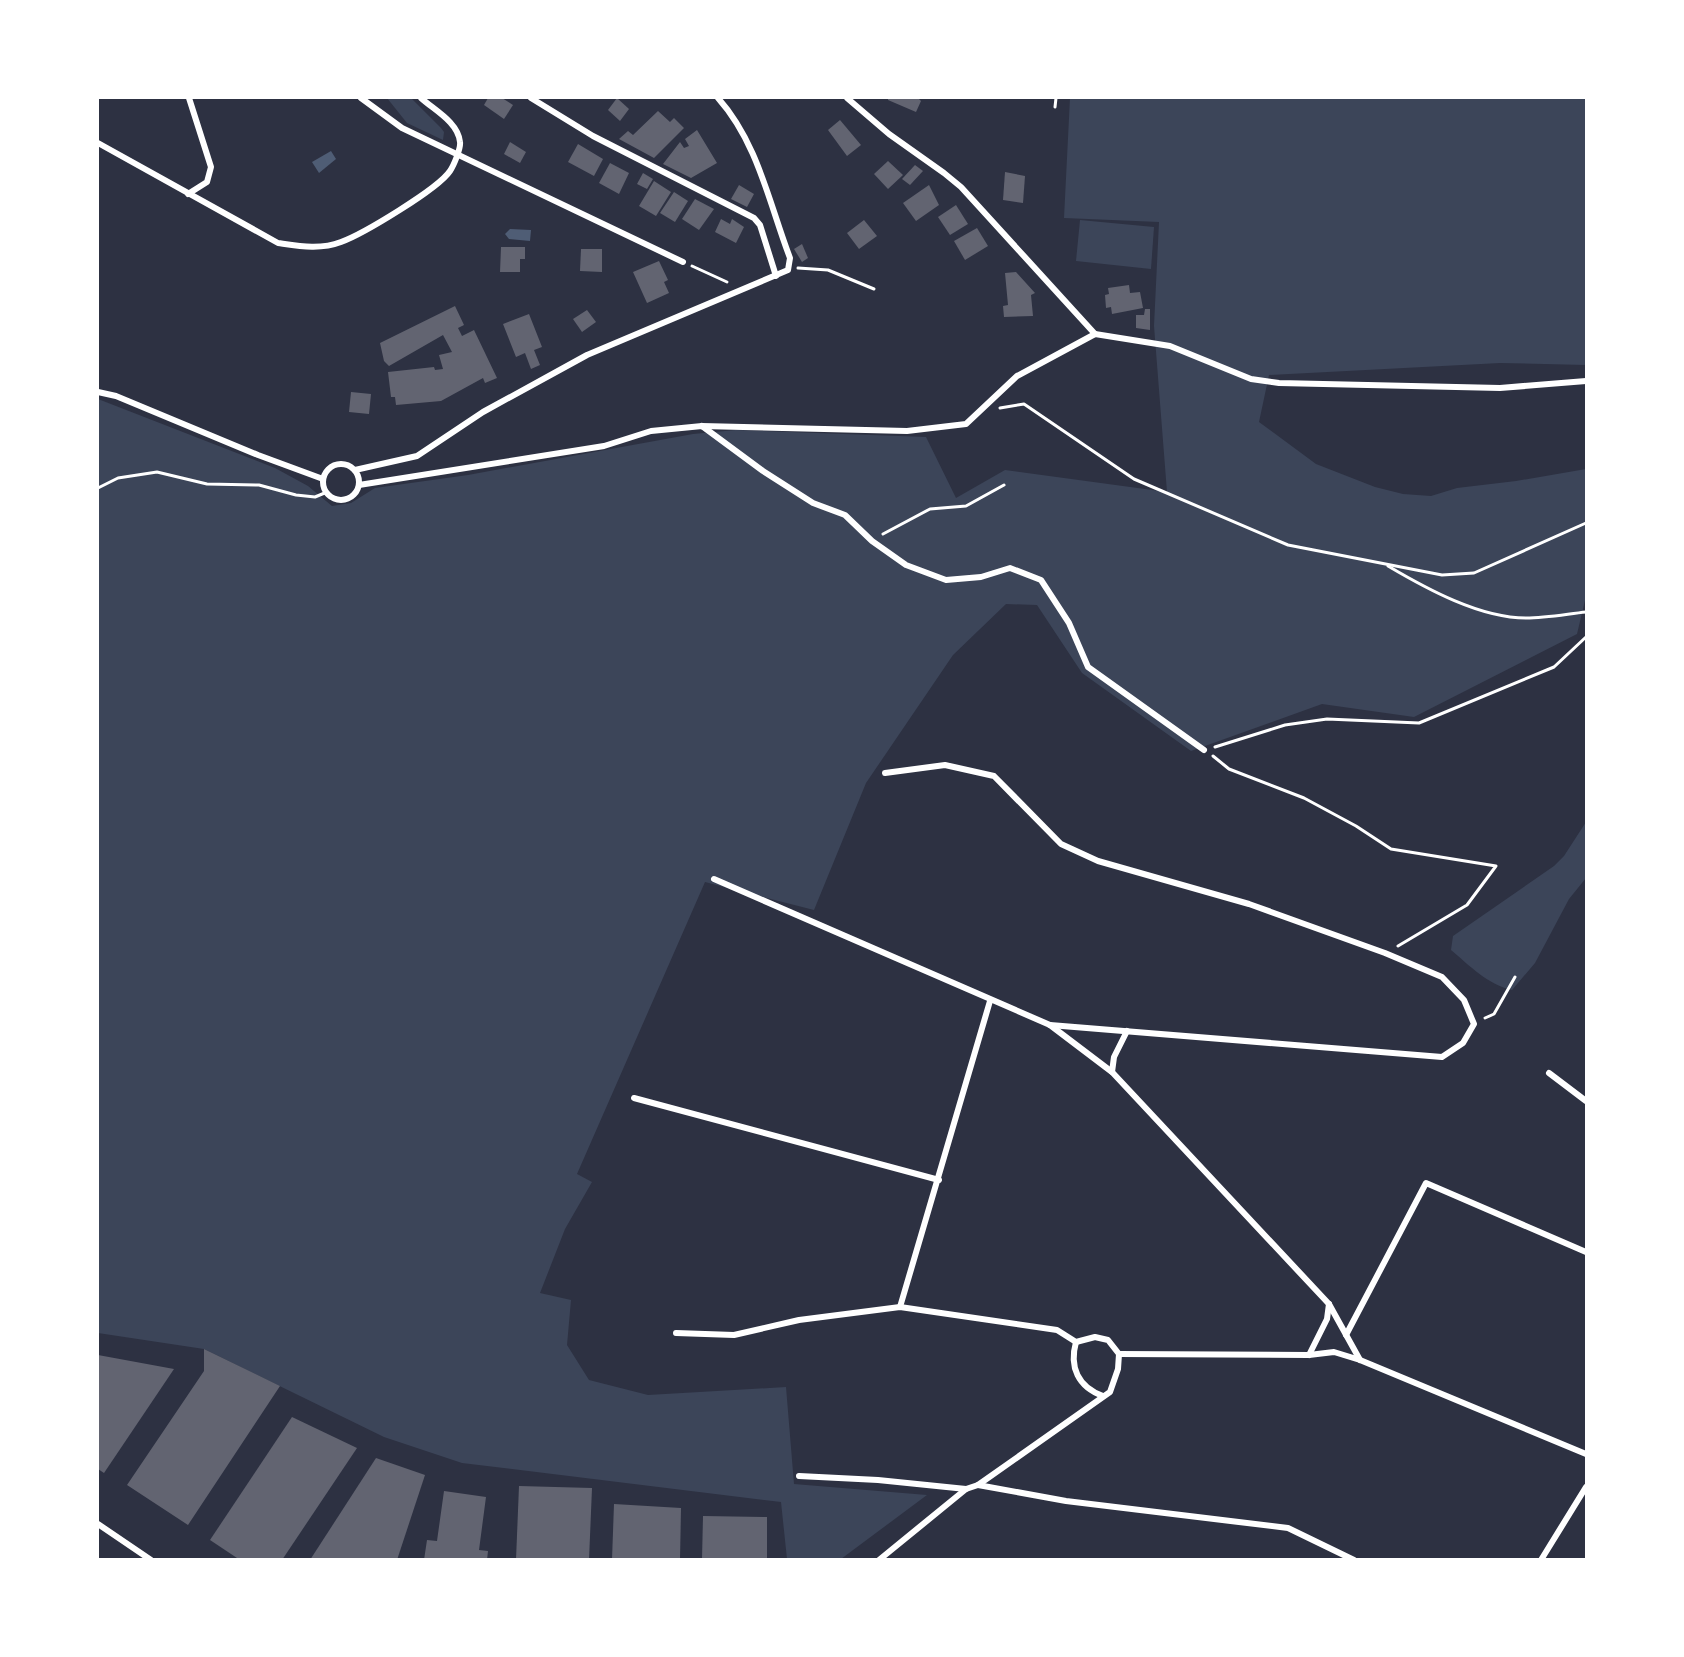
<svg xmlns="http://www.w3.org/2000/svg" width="1684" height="1657" font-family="'Alegreya Sans',sans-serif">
<rect width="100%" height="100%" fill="#2d3142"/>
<g fill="#3c4559">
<path d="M387 98H411L441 128 444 132 443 140 407 123Z"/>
<path d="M1070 98H1586V365L1500 363 1269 375 1259 422 1316 464 1375 487 1403 494 1431 496 1457 488 1516 481 1586 469V596L1577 634 1414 717 1322 704 1191 751 1082 673 1037 605 1006 604 953 655 866 783 814 910 705 882 577 1174 592 1182 565 1229 540 1293 571 1300 567 1345 589 1380 648 1395 786 1387 794 1484 927 1495 841 1559H787L781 1502 462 1463 384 1437 204 1349 98 1333V399L275 468 308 486 332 506 351 503 375 488 468 475 693 434 736 430 926 437 956 498 1005 470 1167 492 1154 326 1159 222 1064 218Z"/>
<path d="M1080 220 1154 227 1151 269 1076 261Z"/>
<path d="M1586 822V878L1569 899 1535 963 1512 990C1487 984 1470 966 1451 950L1453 936 1554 866 1564 856Z"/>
</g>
<g fill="#4f5d75">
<path d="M331 151 336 159 319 173 312 162Z"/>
<path d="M510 229 531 230 530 241 509 239 505 234Z"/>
</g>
<g fill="#626471">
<path d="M488 98H502L513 105 504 119 484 105Z"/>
<path d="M617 98 629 109 620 121 608 110Z"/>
<path d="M888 98H918L921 101 916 112 888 100Z"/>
<path d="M658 111 670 122 674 118 684 128 654 158 619 139 628 131 633 135Z"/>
<path d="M840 120 861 145 847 156 828 130Z"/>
<path d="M697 130 717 163 691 178 663 164 680 142 684 148 689 146 685 139Z"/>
<path d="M510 142 526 152 520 163 504 154Z"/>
<path d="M578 144 603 159 594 176 568 162Z"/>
<path d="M888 161 903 175 888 189 874 174Z"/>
<path d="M610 163 629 173 619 194 599 183Z"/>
<path d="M915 165 923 171 910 185 902 179Z"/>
<path d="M1005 172 1025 176 1023 203 1003 200Z"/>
<path d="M643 173 653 179 647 189 637 184Z"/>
<path d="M654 181 671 192 656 216 639 206Z"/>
<path d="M739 185 754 194 747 207 731 199Z"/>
<path d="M929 185 939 205 916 221 903 203Z"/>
<path d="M674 192 688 201 675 222 660 213Z"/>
<path d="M695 199 714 209 699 230 682 219Z"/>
<path d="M956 205 968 224 950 235 938 217Z"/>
<path d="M721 219 730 224 732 219 744 227 736 243 715 232Z"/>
<path d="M864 220 877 236 859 249 847 233Z"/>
<path d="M977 228 988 246 965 260 954 241Z"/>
<path d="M802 244 808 258 802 262 794 249Z"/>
<path d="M501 247H525V259H520V272H500Z"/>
<path d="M581 249H602V272L580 271Z"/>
<path d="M659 261 668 280 664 282 669 293 647 303 633 272Z"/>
<path d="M1016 272 1035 293 1031 295 1033 316 1004 317 1003 306 1008 305 1005 273Z"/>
<path d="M1129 285 1130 293 1140 292 1143 308 1112 314 1111 307 1106 308 1105 295 1109 294 1108 288Z"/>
<path d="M455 306 464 325 458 328 462 336 474 330 497 378 485 383 483 378 441 401 396 405 395 397H391L388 372 434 367 435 370 443 369 439 355 452 352 443 335 389 366 384 361 380 343Z"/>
<path d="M1145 309H1150V330L1136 328V315H1144Z"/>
<path d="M587 310 596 322 582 332 573 319Z"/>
<path d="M529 314 542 347 534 350 540 365 531 369 525 353 516 357 503 324Z"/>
<path d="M351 392 371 394 369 414 349 412Z"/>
<path d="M204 1349 280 1386 188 1525 127 1485 204 1371Z"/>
<path d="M98 1355 174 1369 104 1473 98 1469Z"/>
<path d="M292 1417 357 1448 282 1560H240L210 1540Z"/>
<path d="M376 1458 425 1475 397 1560H310Z"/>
<path d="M519 1486 592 1488 589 1560H516Z"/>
<path d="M444 1491 486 1497 479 1550 488 1551 487 1560H424L427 1540 437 1541Z"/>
<path d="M614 1504 681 1508 680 1560H612Z"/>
<path d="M703 1516 767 1517V1560H702Z"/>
</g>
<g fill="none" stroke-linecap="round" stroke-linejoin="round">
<g stroke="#fff" stroke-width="3">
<path d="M1055 107 1056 98"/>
<path d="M692 266 727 282"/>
<path d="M798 268 828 270 874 289"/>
<path d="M1000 408 1024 404 1134 479 1288 545 1442 575 1474 573 1586 523"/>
<path d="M98 488 118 478 157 472 207 484 259 485 296 495 315 497 327 492"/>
<path d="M883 534 930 509 966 506 1004 485"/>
<path d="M1388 566C1427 589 1480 618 1526 618 1546 618 1567 614 1586 612"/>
<path d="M1215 747 1285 725 1327 719 1419 723 1554 667 1586 637"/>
<path d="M1213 756 1229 769 1304 798 1356 826 1391 849 1496 866 1467 905 1398 946"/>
<path d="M1485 1018 1494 1014 1515 977"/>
</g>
<g stroke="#fff" stroke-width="6">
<path d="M361 98 402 128 683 262"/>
<path d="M531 98 593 136 754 218 760 225 776 276"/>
<path d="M847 98 889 134 944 173 961 187 1095 334"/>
<path d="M98 143 278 243C299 246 320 250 341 242 363 234 438 189 450 171 454 165 461 148 460 142 458 122 434 110 421 98"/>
<path d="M188 194 207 182 211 167 189 98"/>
<path d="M98 392 116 396 258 455 323 479"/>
<path d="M702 426 763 471 813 503 845 515 872 541 906 565 946 580 981 577 1010 568 1041 580 1069 623 1088 667 1204 750"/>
<circle cx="341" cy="482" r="18"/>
<path d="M355 470 417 456 483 412 587 355 788 270 790 258C769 203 758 143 718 98"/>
<path d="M359 485 604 446 651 431 702 426 907 431 966 424 1017 376 1095 334 1170 346 1251 379 1279 383 1500 388 1586 381"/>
<path d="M885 773 945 765 994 776 1061 844 1098 861 1249 904 1385 953 1442 977 1464 1000 1474 1024 1463 1043 1442 1057 1050 1025"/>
<path d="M714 879 1050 1025 1112 1072 1329 1304 1360 1360"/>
<path d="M1112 1072 1114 1057 1127 1031"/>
<path d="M1549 1073 1586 1101"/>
<path d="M634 1098 939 1180"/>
<path d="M900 1307 990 1001"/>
<path d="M676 1333 734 1335 799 1320 900 1307 1057 1330 1076 1342 1095 1337 1108 1340 1119 1354 1118 1369 1110 1392 978 1485 966 1489 879 1560"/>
<path d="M1346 1335 1426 1183 1586 1252"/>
<path d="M1076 1342C1069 1367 1078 1387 1103 1396"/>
<path d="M1119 1354 1309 1355 1334 1352 1360 1360 1586 1454"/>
<path d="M1309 1355 1327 1319 1329 1304"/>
<path d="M799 1476 878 1480 966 1489"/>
<path d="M978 1485 1066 1501 1288 1528 1354 1560"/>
<path d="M98 1524 151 1560"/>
<path d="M1541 1560 1586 1487"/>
</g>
</g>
<rect width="1684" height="1657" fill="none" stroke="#ffffff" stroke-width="198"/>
</svg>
